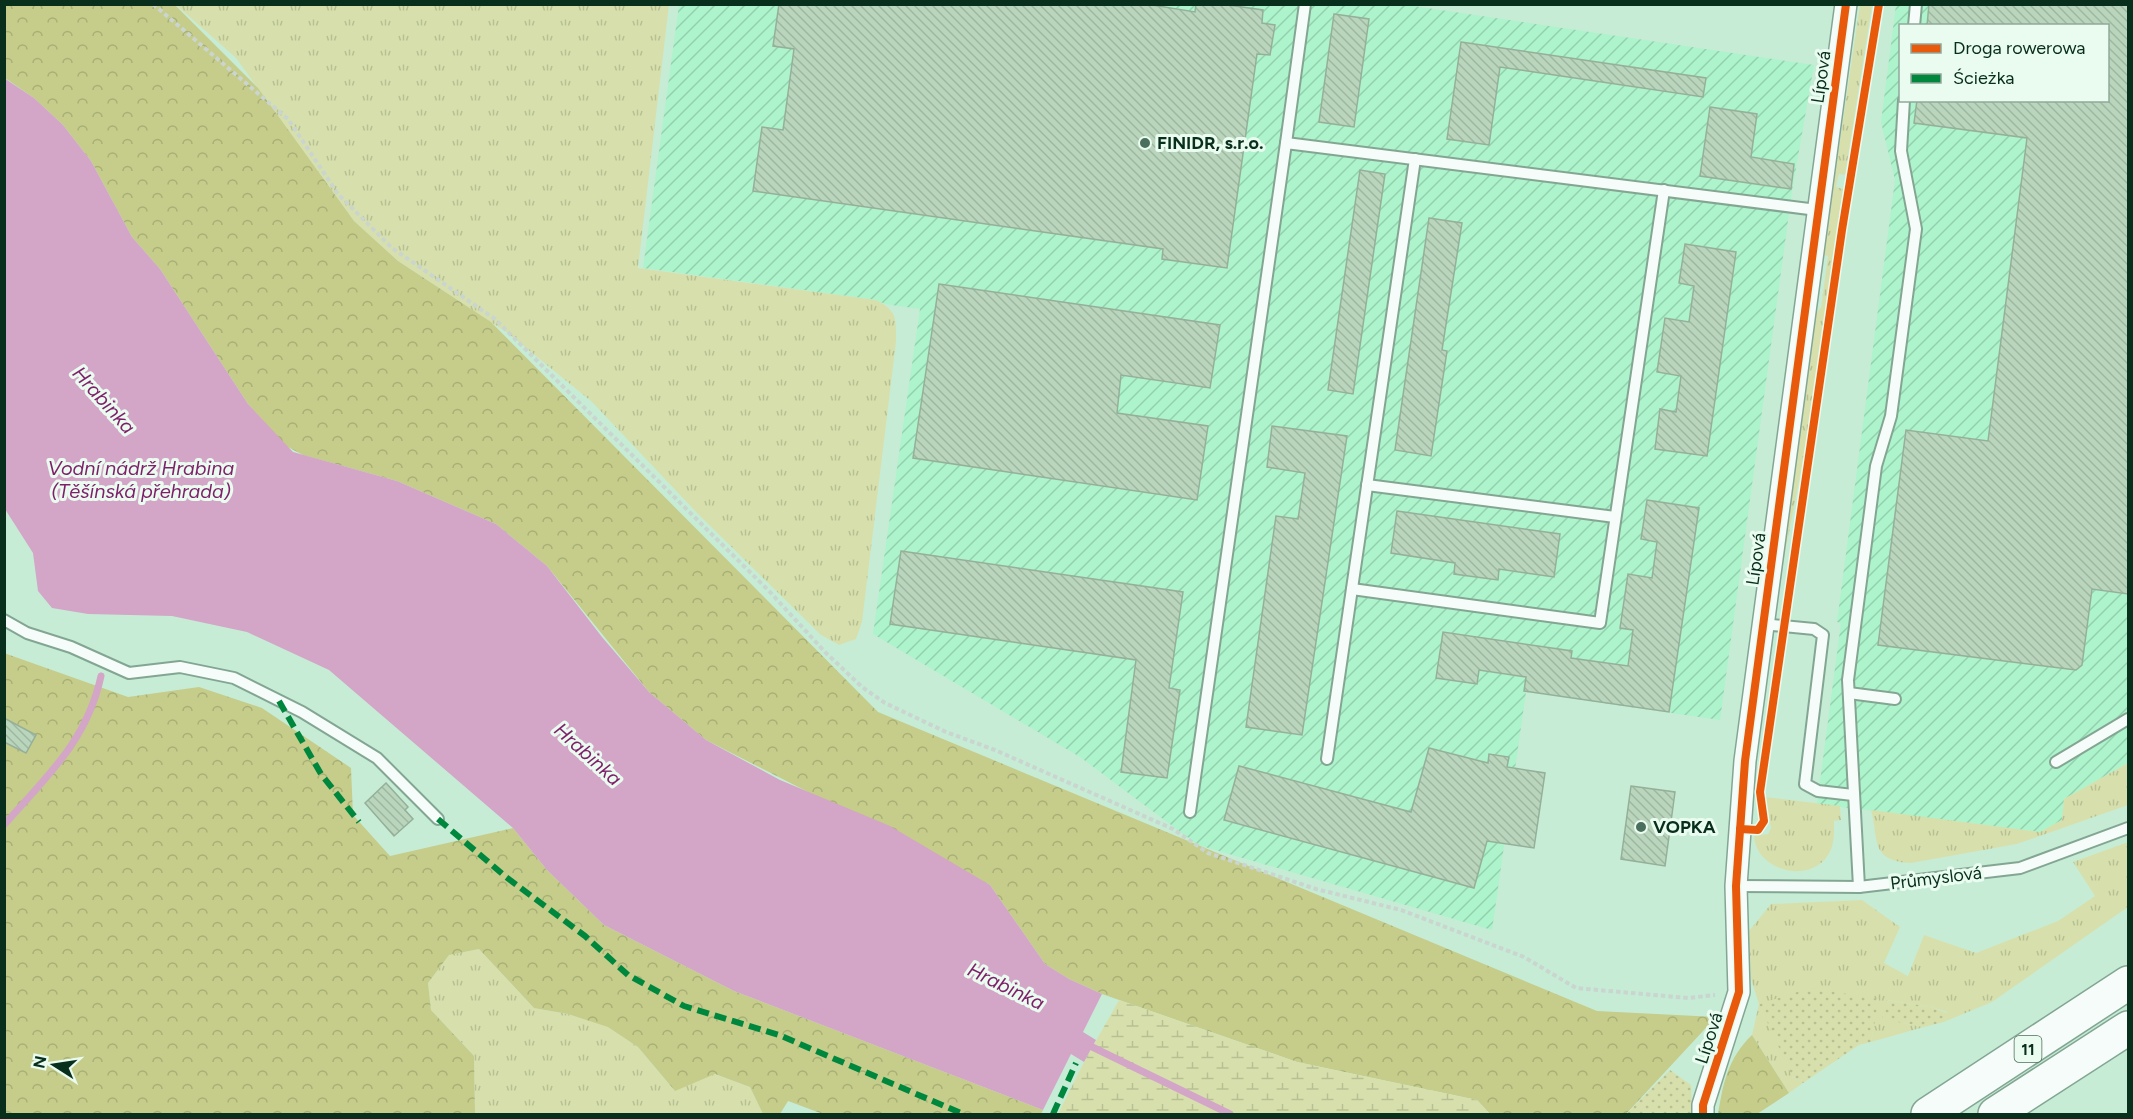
<svg xmlns="http://www.w3.org/2000/svg" width="2133" height="1119" font-family="Figtree,sans-serif">
<defs>
<pattern id="industrial-furrows" width="10" height="10" patternUnits="userSpaceOnUse" patternTransform="scale(1.5)"><rect width="10" height="10" fill="#adf3cb"/><path d="M-1 1l2-2M0 10L10 0M9 11l2-2" fill="none" stroke="#93d1ae"/></pattern>
<pattern id="grass-tufts" width="24" height="20" patternUnits="userSpaceOnUse" patternTransform="scale(1.5)"><rect width="24" height="20" fill="#d7e0ac"/><path d="M3 7l-1-3M5 7V3M7 7l1-3M15 17l-1-3M17 17v-4M19 17l1-3" fill="none" stroke="#b7c093"/></pattern>
<pattern id="forest-crowns" width="20" height="18" patternUnits="userSpaceOnUse" patternTransform="scale(1.5)"><rect width="20" height="18" fill="#c6cc8a"/><path d="M2 6a3 3 0 1 1 6 0M12 15a3 3 0 1 1 6 0" fill="none" stroke="#a9b076"/></pattern>
<pattern id="wetland-marsh" width="20" height="14" patternUnits="userSpaceOnUse" patternTransform="scale(1.5)"><rect width="20" height="14" fill="#d7e0ac"/><path d="M1 5h8M5 5V1M11 12h8M15 12V8" fill="none" stroke="#b7c093"/></pattern>
<pattern id="park-dots" width="8" height="8" patternUnits="userSpaceOnUse" patternTransform="scale(1.5)"><rect width="8" height="8" fill="#d7e0ac"/><path d="M2 2h.1M6 6h.1" fill="none" stroke="#b7c093" stroke-width="1.8" stroke-linecap="round"/></pattern>
<pattern id="building-back-hatch" width="6" height="6" patternUnits="userSpaceOnUse" patternTransform="scale(1.5)"><rect width="6" height="6" fill="#b9d5bc"/><path d="M-1 5l2 2M0 0l6 6M5-1l2 2" fill="none" stroke="#9eb7a1"/></pattern>
</defs>
<rect width="100%" height="100%" fill="#c6ecd6"/>
<g fill="url(#industrial-furrows)" fill-rule="evenodd">
<path d="M679 5H1407L1814 65 1792 191 1720 720 1526 692 1492 930 1198 845 1080 757 873 634 920 309 885 304 876 300 643 268Z"/>
<path d="M1896 5H2128V763L2064 799 2062 820 2040 832 1817 804 1841 623 1837 622 1895 180 1881 122ZM1900 26H2108V100H1900Z"/>
</g>
<g fill="url(#grass-tufts)">
<path d="M176 5H669L638 268 876 300C898 311 896 319 896 342L862 622 856 639 839 645 821 635 698 514 592 402 509 334 398 261 354 221 236 58Z"/>
<path d="M1860 5H1872L1845 175 1839 174 1836 187 1843 189 1806 445 1778 589 1815 313 1821 308 1828 256 1823 255Z"/>
<path d="M2128 763V805L2017 844 1911 863C1869 861 1879 838 1871 810L2040 832 2062 820 2064 799Z"/>
<path d="M1765 797 1840 806 1841 820 1834 821C1834 834 1835 847 1826 858 1805 884 1756 869 1754 836L1768 834 1771 828Z"/>
<path d="M2128 842V907L1992 1002 1944 1022 1947 1012 1932 1007 1887 1000 1903 1023 1924 1027 1871 1042 1878 999 1792 1076 1803 1083 1789 1093 1752 1035 1759 1004 1751 979 1749 931 1771 904 1862 900 1900 927 1884 963 1908 976 1924 935 1976 953 2058 921 2095 896 2073 862Z"/>
<path d="M479 949 534 1008 568 1014 608 1026 638 1047 674 1090 715 1074 750 1087 763 1114H475L474 1056 431 1010 428 983 449 955Z"/>
</g>
<g fill="url(#forest-crowns)">
<path d="M4 5H175L258 88 354 221 398 261 491 322 878 712 1597 1011 1716 1017 1626 1114H1490L1477 1100 1297 1062 1102 994 1069 979 1045 964 990 885 706 740 649 692 547 566 496 524 397 481 303 455 286 446 248 404 160 269 132 237 91 161 63 125 34 98 5 78Z"/>
<path d="M4 653 128 697 199 687 262 708 351 768 353 815 390 856 513 828 547 870 604 925 734 991 1043 1110 1041 1114H823L788 1101 780 1114H763L750 1087 715 1074 675 1091 638 1047 608 1027 568 1014 534 1008 479 949 449 955 428 983 431 1010 474 1056 475 1114H5Z"/>
<path d="M1752 1035 1789 1093 1757 1114H1718C1723 1083 1728 1058 1752 1035Z"/>
</g>
<path fill="url(#wetland-marsh)" d="M1119 1000 1297 1062 1477 1100 1490 1114H1058L1084 1062Z"/>
<g fill="url(#park-dots)">
<path d="M1810 988 1879 999 1871 1042 1859 1045 1803 1083 1792 1076 1759 1004Z"/>
<path d="M1886 1000 1932 1007 1947 1013 1944 1022 1924 1027 1882 1019Z"/>
<path d="M1670 1070 1691 1085 1692 1114H1626Z"/>
</g>
<path fill="#d3a5c7" d="M4 78 34 98 63 125 91 161 132 237 160 269 248 404 293 452 397 481 496 524 547 566 602 637 649 692 706 740 780 780 890 826 990 885 1045 964 1069 979 1102 994 1083 1032 1096 1040 1084 1062 1071 1054 1043 1110 734 991 604 925 547 870 513 828 329 670 247 632 172 616 88 614 52 608 38 591 33 553 5 509Z"/>
<g fill="none" stroke-linecap="round" stroke-linejoin="round">
<g stroke="#d3a5c7" stroke-width="7">
<path d="M4 825C47 776 87 741 101 676"/>
<path d="M1084 1043 1230 1114"/>
</g>
</g>
<g fill="url(#building-back-hatch)" stroke="#95b099" stroke-width="1.5">
<path d="M779 4H1146L1195 12 1196 4H1221L1263 10 1262 23 1275 25 1270 55 1257 54 1227 268 1162 259 1163 249 753 191 762 127 783 130 794 49 773 46Z"/>
<path d="M1929 4H2128V594L2092 589 2082 665 2076 670 1878 645 1906 430 1988 441 2027 138 1914 123 1917 100H2108V26H1927Z"/>
<path d="M1334 14 1369 19 1354 127 1319 122Z"/>
<path d="M1461 42 1706 78 1703 97 1500 67 1489 145 1447 139Z"/>
<path d="M1710 107 1757 114 1751 157 1794 164 1791 189 1700 176Z"/>
<path d="M1360 170 1385 174 1353 394 1328 390Z"/>
<path d="M1429 218 1462 223 1442 350 1447 351 1431 456 1395 450Z"/>
<path d="M1685 244 1736 252 1707 456 1655 449 1660 409 1676 412 1681 376 1657 372 1665 318 1689 322 1694 286 1679 283Z"/>
<path d="M939 284 1220 325 1210 388 1121 375 1117 413 1208 426 1197 500 913 458Z"/>
<path d="M1272 426 1347 436 1302 735 1246 727 1276 516 1298 519 1305 473 1267 467Z"/>
<path d="M1647 500 1699 508 1669 712 1524 691 1526 677 1479 670 1477 684 1436 678 1443 632 1572 651 1571 658 1628 666 1633 630 1620 628 1628 574 1652 578 1657 542 1641 539Z"/>
<path d="M1397 511 1560 534 1554 577 1499 569 1498 580 1454 574 1455 563 1391 553Z"/>
<path d="M901 551 1183 592 1169 688 1180 690 1167 778 1121 772 1136 660 890 624Z"/>
<path d="M4 718 36 735 26 753 4 742Z"/>
<path d="M1429 748 1488 763 1489 754 1509 757 1507 767 1545 773 1534 848 1487 841 1474 888 1224 820 1239 766 1411 812Z"/>
<path d="M386 783 408 807 405 810 413 819 394 836 365 803Z"/>
<path d="M1631 786 1675 792 1665 866 1621 859Z"/>
</g>
<g fill="none" stroke-linecap="round" stroke-linejoin="round">
<g stroke="#83a693" stroke-width="14">
<g id="lane">
<path d="M1914 26 1916 4"/>
<path d="M1286 143 1305 4"/>
<path d="M1367 485 1615 517"/>
<path d="M1352 589 1600 623 1664 190"/>
<path d="M4 620 27 633 71 647 129 673 180 667 234 678 302 712 377 758 438 819"/>
<path d="M1762 624 1814 629 1823 635 1805 784 1818 791 1853 795"/>
<path d="M1849 693 1895 699"/>
<path d="M1327 759 1415 159"/>
<path d="M2056 762 2128 719"/>
<path d="M1190 812 1286 143 1817 210"/>
<path d="M1736 886 1859 887 2020 868 2128 828"/>
<path d="M1859 887 1848 680 1876 466 1891 416 1916 229 1901 151 1904 100"/>
</g>
</g>
<g stroke="#83a693" stroke-width="24">
<path id="street" d="M1703 1114V1105L1739 992 1736 886 1745 761 1846 4"/>
</g>
<g stroke="#83a693" stroke-width="36">
<g id="highway">
<path d="M1928 1114 2128 983"/>
<path d="M1995 1114 2128 1028"/>
</g>
</g>
<path stroke="#c9d5ce" stroke-width="4" stroke-dasharray="4.5 3" stroke-linecap="butt" d="M153 4 288 119 338 194 392 248 495 319 770 592 825 652 862 687 885 703 946 732 995 750 1173 829 1208 853 1316 889 1401 910 1524 957 1576 988 1688 998 1715 995"/>
<use href="#lane" stroke="#f6fcf9" stroke-width="10"/>
<use href="#street" stroke="#f6fcf9" stroke-width="21"/>
<use href="#highway" stroke="#f6fcf9" stroke-width="33"/>
<g stroke="#00873e" stroke-width="6" stroke-dasharray="12 6" stroke-linecap="butt">
<path d="M279 701 321 774 359 822"/>
<path d="M438 819 506 877 585 936 628 975 684 1006 779 1035 963 1114"/>
<path d="M1053 1114 1076 1063"/>
</g>
<g stroke="#eafbf0" stroke-width="11">
<g id="cycleway">
<path d="M1740 829 1758 830 1764 821 1760 792 1842 230 1879 4"/>
<path d="M1703 1114V1105L1739 992 1736 886 1745 761 1846 4"/>
</g>
</g>
<use href="#cycleway" stroke="#e8590c" stroke-width="8"/>
</g>
<g fill="#4a705d" stroke="#eafbf0" stroke-width="2">
<circle cx="1145" cy="143" r="6"/>
<circle cx="1641" cy="827" r="6"/>
</g>
<g text-anchor="middle" dominant-baseline="central" stroke-width="6" stroke-linejoin="round" paint-order="stroke">
<rect fill="#eafbf0" stroke="#4c6c5c" stroke-width="1.5" x="2014.5" y="1036" width="27" height="26" rx="4.5"/>
<g font-size="16" font-weight="bold" fill="#082e1c">
<text x="2028" y="1049">11</text>
</g>
<g font-size="18" fill="#082e1c" stroke="#eafbf0">
<text transform="translate(1821 77) rotate(-82)">Lípová</text>
<text transform="translate(1756 559) rotate(-82)">Lípová</text>
<text transform="translate(1936 878) rotate(-7)">Průmyslová</text>
<text transform="translate(1709 1038) rotate(-72)">Lípová</text>
</g>
<g font-size="18" font-weight="bold" fill="#082e1c" stroke="#eafbf0" text-anchor="start">
<text x="1157" y="143">FINIDR, s.r.o.</text>
<text x="1653" y="827">VOPKA</text>
</g>
<g font-size="20" font-style="italic" fill="#7f1f6a" stroke="#eafbf0">
<text transform="translate(104 400) rotate(48)">Hrabinka</text>
<text x="141" y="468">Vodní nádrž Hrabina<tspan x="141" dy="23">(Těšínská přehrada)</tspan></text>
<text transform="translate(588 754) rotate(42)">Hrabinka</text>
<text transform="translate(1006 986) rotate(26)">Hrabinka</text>
</g>
</g>
<rect width="2133" height="1119" fill="none" stroke="#082e1c" stroke-width="12"/>
<rect x="1899" y="24" width="210" height="78" fill="#eafbf0" stroke="#90a99b" stroke-width="1.5"/>
<rect x="1911" y="44" width="30" height="9" fill="#e8590c" stroke="#90a99b" stroke-width="1.5"/>
<text x="1953" y="54" font-size="18" fill="#082e1c">Droga rowerowa</text>
<rect x="1911" y="74" width="30" height="9" fill="#00873e" stroke="#90a99b" stroke-width="1.5"/>
<text x="1953" y="84" font-size="18" fill="#082e1c">Ścieżka</text>
<g transform="translate(54 1065) rotate(282)" stroke="#eafbf0" stroke-width="4.5" paint-order="stroke">
<path d="M0-4.5L10 22L0 15L-10 22Z" fill="#082e1c"/>
<text y="-9" font-size="16" font-weight="bold" text-anchor="middle" fill="#082e1c">N</text>
</g>
</svg>
